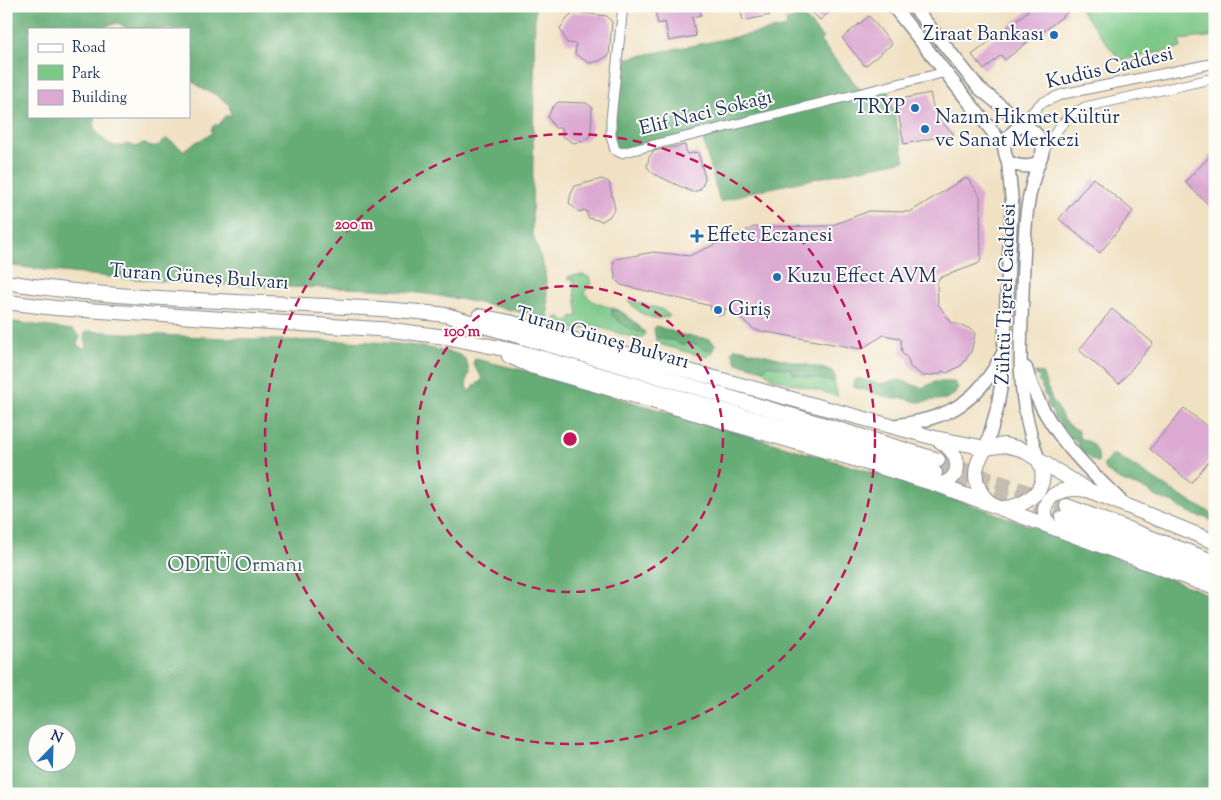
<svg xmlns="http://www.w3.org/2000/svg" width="1221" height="800" font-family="'Sorts Mill Goudy',serif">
<rect width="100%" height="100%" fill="#fdfcf7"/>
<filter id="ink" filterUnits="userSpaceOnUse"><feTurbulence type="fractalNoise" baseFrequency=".02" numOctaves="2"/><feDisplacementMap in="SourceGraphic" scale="10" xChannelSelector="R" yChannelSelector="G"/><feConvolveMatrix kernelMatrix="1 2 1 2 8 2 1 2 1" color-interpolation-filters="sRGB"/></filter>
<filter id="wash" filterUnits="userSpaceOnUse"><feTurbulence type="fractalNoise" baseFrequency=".0096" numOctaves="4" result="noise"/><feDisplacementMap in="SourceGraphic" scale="20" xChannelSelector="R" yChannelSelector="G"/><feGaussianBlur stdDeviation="1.12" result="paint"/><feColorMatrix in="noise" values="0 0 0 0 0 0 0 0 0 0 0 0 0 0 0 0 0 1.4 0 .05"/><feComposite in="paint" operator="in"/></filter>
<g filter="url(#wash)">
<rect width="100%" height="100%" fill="#f0e1c3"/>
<g fill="#7cc887" stroke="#4c7c72">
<path d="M1078 6H1215V36L1179 40 1181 48 1121 60 1115 54Z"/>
<path d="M583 275 589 277 592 286 584 291C592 306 604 304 618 310 627 314 636 324 644 331L645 333 644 336 638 339 592 325 576 330 556 323 555 318 561 317 562 320 571 321V317L578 316 573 279H567L569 276Z"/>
<path d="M628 300 661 309 670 316C654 323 638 314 628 300Z"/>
<path d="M656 326 682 335 709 339 715 344C715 350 711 357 705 357L662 345 656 340 654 329Z"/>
<path d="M767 365 791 369 794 374 834 382 838 396 772 378 763 370Z"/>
</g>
<g fill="#65ac74" stroke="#406e69" fill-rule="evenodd">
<path d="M6 6H535L532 232 545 271 549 319C497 306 446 295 392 290 344 287 296 288 248 286 167 283 87 276 6 265ZM119 23 128 29H189V79L204 90 213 93 229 104 231 116H225L219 125H214L211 130 212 133 186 148 185 151 174 143 166 139 161 142 160 145 151 147 143 143 136 147 128 144C112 151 103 140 94 128L95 116H29V29H105L108 25Z"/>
<path d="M803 16 823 38 820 41 863 93 888 87 905 160 751 192 720 202 701 133 621 153 613 145 618 60 787 27 786 20Z"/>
<path d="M612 309 621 312 644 331 642 333 624 326 612 315Z"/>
<path d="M6 321 73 330 80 336 77 345 84 349 87 344 84 338 85 333 89 331C153 335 218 338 282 340 335 342 381 339 434 349 442 351 456 352 463 357 468 361 468 368 469 374L467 378 466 388 471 391 475 385 482 380C482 374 474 369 473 363L475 359 526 371 913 484 1087 546 1215 597V794H6ZM38 732H68V762H38Z"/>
<path d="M656 326 682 335 709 339 715 344 714 350 702 349C696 341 688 345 680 344L673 340H667L656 337 654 329Z"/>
<path d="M735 348H737L832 371 835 376 834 382 794 374 791 369 767 365 763 370 737 363 732 352Z"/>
<path d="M1035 372 1042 373 1053 402 1057 406 1064 421 1071 427 1079 431V438L1092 443C1094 450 1101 454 1098 462 1090 460 1086 453 1079 450L1078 444 1074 439H1070L1058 421 1053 417V413L1050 410 1046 402 1048 399 1043 393 1045 391 1042 389V385L1038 381 1040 377 1036 375Z"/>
<path d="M858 378 880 384 900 380 922 388 935 382H954L958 387 955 394 946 399 918 402 902 398 893 399 854 387 853 382Z"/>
<path d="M1112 455H1116L1184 498 1215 515V524L1206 517H1199L1178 507 1177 504C1167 500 1156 499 1149 491 1134 485 1112 480 1103 466Z"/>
</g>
<g id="blocks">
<g fill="#dba9d2">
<path d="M654 6H699L701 15 692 17 696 36 669 41 665 22 658 24Z"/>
<path d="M740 6H768L770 15 743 21Z"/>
<path d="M806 6H837L820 20Z"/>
<path d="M1026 6H1064L1068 12 1044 31 1043 30 1005 60 1001 55 984 70 972 55 1028 11 1025 7Z"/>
<path d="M573 12 607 16 612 22 609 55 599 61 589 63 575 54 576 44 567 43 560 29 565 20Z"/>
<path d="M869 16 892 44 865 66 842 38Z"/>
<path d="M930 93 935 116 954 134 904 144 896 100Z"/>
<path d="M558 102 586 103 592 107 591 135 583 141 574 143 562 136V128H555L548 117 552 108Z"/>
<path d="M685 145 687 154 698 152 705 178 703 184 700 190 692 192 654 174 647 167 649 157 654 151Z"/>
<path d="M1215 151V211L1185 182Z"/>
<path d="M965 178 969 180 980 196 981 260 978 264 939 278 937 283 938 304 951 322 973 330 975 335 971 352 962 365 947 373 942 371 940 374 923 376 910 367 908 359 902 353 901 340 899 338 884 335 861 349 755 330 729 310 722 308 725 311 724 315H718L711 310V306L621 285 616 280 613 263 616 259 654 252 689 256 754 227 830 226 869 211 910 212Z"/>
<path d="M1093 178 1133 211 1100 253 1059 219Z"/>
<path d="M602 179 609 182 615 209 609 217 602 221 588 218 586 210 579 212 569 203 571 194 575 186Z"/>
<path d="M1112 309 1153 343 1119 384 1079 350Z"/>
<path d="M1184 408 1215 433V453L1191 483 1150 449Z"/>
</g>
</g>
</g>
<g filter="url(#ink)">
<use href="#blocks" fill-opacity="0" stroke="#868890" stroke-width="1"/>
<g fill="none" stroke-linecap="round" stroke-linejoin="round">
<g stroke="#c5bdaf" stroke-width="14" stroke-dasharray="14 7" stroke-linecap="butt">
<path d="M938 460 1067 506"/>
<path d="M935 473 1062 518"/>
</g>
<g stroke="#868890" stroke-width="11">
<g id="minor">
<path d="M623 6 611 119V136L615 150 621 153 946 72"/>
<path d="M1022 123 1041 103 1063 94 1215 63"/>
<path d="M1043 153C1054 132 1064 118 1085 107L1215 78"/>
</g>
</g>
<g stroke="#868890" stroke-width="15">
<g id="secondary">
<path d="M893 6 1003 145"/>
<path d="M913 6 979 88 1022 123"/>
<path d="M1022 123C1028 127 1036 132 1040 139 1043 144 1043 149 1042 154 1037 171 1020 167 1008 162 999 140 1008 138 1022 123Z"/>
<path d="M1026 368C1042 425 1081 463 1122 502"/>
<path d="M890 426C945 420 976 405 1002 355"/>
<path d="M986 448 997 409 1002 380 1012 202 1008 162"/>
<path d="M1039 461C1035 449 1031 437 1028 424 1016 376 1022 326 1023 277 1025 233 1024 199 1041 157"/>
</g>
</g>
<g stroke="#868890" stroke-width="16">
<g id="primary">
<path d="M6 282C99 297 193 300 287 304 340 307 393 308 446 315L818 423 938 460"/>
<path d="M6 302 55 308 392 330 446 337 524 353 814 436 935 473"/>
<path d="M479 316 509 322 935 438 986 448 1004 445 1021 449 1088 490 1215 542"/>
<path d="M509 356 531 366 854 459 938 485 1215 588"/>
<path d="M986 448C972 467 972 487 990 503"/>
<path d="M938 485C965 479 961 453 940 441"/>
<path d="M1067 506 1215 562"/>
<path d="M1004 508C1028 506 1052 487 1039 461"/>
<path d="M1062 518 1215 576"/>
<path d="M1051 527C1032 500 1061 485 1085 490"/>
</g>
</g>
<use href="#minor" stroke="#fff" stroke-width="9"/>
<use href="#secondary" stroke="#fff" stroke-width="12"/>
<use href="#primary" stroke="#fff" stroke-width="14"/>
</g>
</g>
<g fill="none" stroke="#c2185b" stroke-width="2.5" stroke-dasharray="9 6">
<circle cx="570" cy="439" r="153"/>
<circle cx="570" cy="439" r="305"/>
</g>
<g fill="#1f6fb2" stroke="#fdfcf7" stroke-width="2">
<circle cx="1054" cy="35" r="5"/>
<circle cx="915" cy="108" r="5"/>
<circle cx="925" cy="129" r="5"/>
<path d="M694.5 228.5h5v5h5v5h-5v5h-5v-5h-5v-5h5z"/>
<circle cx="777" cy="277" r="5"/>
<circle cx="718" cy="310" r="5"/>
</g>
<g text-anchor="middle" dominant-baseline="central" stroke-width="4" stroke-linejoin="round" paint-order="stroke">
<g font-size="20" fill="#1b2f5e" stroke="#fdfcf7" text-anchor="start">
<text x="1044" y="35" text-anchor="end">Ziraat Bankası</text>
<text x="905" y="108" text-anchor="end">TRYP</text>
<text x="935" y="118">Nazım Hikmet Kültür<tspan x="935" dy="23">ve Sanat Merkezi</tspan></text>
<text x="707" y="236">Effetc Eczanesi</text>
<text x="787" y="277">Kuzu Effect AVM</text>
<text x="728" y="310">Giriş</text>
</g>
<g font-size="20" fill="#1b2f5e" stroke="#fdfcf7">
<text transform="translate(1110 69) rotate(-13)">Kudüs Caddesi</text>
<text transform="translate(706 114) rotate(-14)">Elif Naci Sokağı</text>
<text transform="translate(199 278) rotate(4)">Turan Güneş Bulvarı</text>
<text transform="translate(1007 294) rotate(-88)">Zühtü Tigrel Caddesi</text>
<text transform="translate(602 339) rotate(16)">Turan Güneş Bulvarı</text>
</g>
<g font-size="20" fill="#385d6a" stroke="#fdfcf7">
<text x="235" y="566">ODTÜ Ormanı</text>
</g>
</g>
<circle cx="570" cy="439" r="8" fill="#c2185b" stroke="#fdfcf7" stroke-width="2.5"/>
<g font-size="15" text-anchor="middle" font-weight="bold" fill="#c2185b" stroke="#fdfcf7" stroke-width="4" stroke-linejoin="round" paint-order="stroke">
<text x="354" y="229">200 m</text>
<text x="462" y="336">100 m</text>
</g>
<rect width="1221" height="800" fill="none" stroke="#fdfcf7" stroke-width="25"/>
<rect x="28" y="28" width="162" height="90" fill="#fdfcf7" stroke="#a3aaba"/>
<rect x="38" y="44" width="25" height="8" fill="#ffffff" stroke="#a3aaba"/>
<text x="72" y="52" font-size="15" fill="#1b2f5e">Road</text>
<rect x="38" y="65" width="25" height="15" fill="#7cc887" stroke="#a3aaba"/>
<text x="72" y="78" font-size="15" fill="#1b2f5e">Park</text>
<rect x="38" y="90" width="25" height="15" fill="#dba9d2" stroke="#a3aaba"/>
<text x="72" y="102" font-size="15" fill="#1b2f5e">Building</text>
<g transform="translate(52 748) rotate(23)"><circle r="24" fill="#fdfcf7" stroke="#a3aaba"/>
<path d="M0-4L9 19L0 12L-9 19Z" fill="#1f6fb2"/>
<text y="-8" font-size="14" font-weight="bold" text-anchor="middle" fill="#1b2f5e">N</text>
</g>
</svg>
